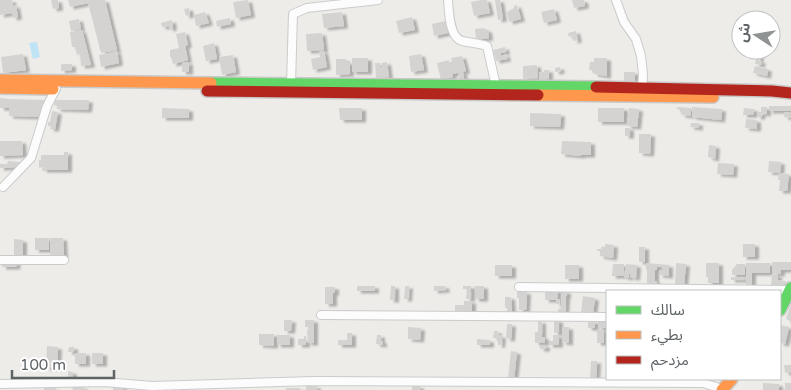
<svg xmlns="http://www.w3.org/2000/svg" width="791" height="390" font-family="'Varela Round','Noto Sans Arabic',sans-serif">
<defs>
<filter id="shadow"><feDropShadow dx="4" dy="2.5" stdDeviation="1" flood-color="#0004"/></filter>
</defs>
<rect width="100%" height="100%" fill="#eeece9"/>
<path fill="#bee4f6" d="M37 42 40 57 33 59 29 43Z"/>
<g fill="#d5d3d2" filter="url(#shadow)">
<path d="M0 0H12L13 6 16 5 18 17 13 18 12 13 0 15Z"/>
<path d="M51 0H58L59 8 53 9Z"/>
<path d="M68 0H105L117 50 101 53 88 3 70 7Z"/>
<path d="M248 0 251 15 236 18 233 2Z"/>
<path d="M481 0H487L490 13 474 16 471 2Z"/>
<path d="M495 0H500L503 19 498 20Z"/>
<path d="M572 0H584L585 6 574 8Z"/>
<path d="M517 5 521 19 509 22 507 12 514 8V6Z"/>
<path d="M189 8 190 15 186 16 184 9Z"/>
<path d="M554 9 557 20 544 23 541 12Z"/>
<path d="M205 12 209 23 196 26 194 15Z"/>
<path d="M342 12 344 26 324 28 322 14Z"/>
<path d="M412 17 415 30 399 33 396 21Z"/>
<path d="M230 18 231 24 217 27 216 21Z"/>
<path d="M79 19 81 29 71 31 69 21Z"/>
<path d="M172 20 173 28 169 29V26L162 27 161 23Z"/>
<path d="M446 21 448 33 434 36 432 24Z"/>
<path d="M485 28V30H488L489 38 476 40 475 29Z"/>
<path d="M82 30 91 65 81 66 80 54 77 55 75 47H72L70 32Z"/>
<path d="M576 31 578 40 574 41 573 36 569 37 568 33Z"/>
<path d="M185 32 188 45 185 46 188 60 173 64 171 57H170V50L179 48 176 34Z"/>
<path d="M322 33 324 50 307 51 306 34Z"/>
<path d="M214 43 217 59 206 61 203 46Z"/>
<path d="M505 47 506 52 501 53V56L506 54 507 59 496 61 493 50Z"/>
<path d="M758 50H761L759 61H762L761 65 755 64Z"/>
<path d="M117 51 119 63 101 67 99 55Z"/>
<path d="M324 51 327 67 313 70 311 59 320 57 319 52Z"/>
<path d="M23 54 26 70 3 73 1 57Z"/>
<path d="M421 54 424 70 411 72 409 56Z"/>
<path d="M233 55 236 72 222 75 219 57Z"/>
<path d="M462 56 466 71 452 74 453 77 441 80 437 63 449 60V62H452L451 58Z"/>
<rect x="352" y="58" width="16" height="14"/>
<path d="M594 58H607V76L594 74V70H589L590 62H594Z"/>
<path d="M336 59H346V62H350V74L336 75Z"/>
<path d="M189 62V72H182V63Z"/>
<path d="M387 62 389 77 376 78 375 63H380L381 67H382V63Z"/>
<path d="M61 64H72V70L61 71Z"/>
<path d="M537 65 538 78 523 79V66Z"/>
<path d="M755 66 768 69 767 76 753 73Z"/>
<path d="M560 67 561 71 555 72V68Z"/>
<path d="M544 70H549V79L539 80V72H544Z"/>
<path d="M463 72 464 79H459L458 73Z"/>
<rect x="624" y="72" width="11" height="11"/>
<path d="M0 98 9 99 46 100 41 117 9 116V108H0Z"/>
<path d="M55 100H89L88 110 57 109V106L54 105Z"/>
<rect x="769" y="106" width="22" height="5"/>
<path d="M677 107 691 108V116L682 115 679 109H677Z"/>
<path d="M692 107 722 109 721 120 692 117Z"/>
<path d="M761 107H767V114L762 113 761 117H757V112H761Z"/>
<path d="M162 108 189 109V118H162Z"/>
<path d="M339 108H362V120H340Z"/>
<rect x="598" y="108" width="26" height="14"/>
<path d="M629 108 639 109 637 127 627 126Z"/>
<path d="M744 108 754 109 753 115H743Z"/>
<path d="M52 111 58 112 55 129H50L51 126H48V122H50Z"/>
<path d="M784 112 791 113V118L784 117Z"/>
<path d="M530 113 561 114 560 127 530 126Z"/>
<path d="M746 119 757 120V129L745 128Z"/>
<path d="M691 123H699V128L690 127Z"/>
<rect x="625" y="128" width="5" height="8"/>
<path d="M639 134H651L650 154 639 153Z"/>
<path d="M0 141H22L23 155 0 156Z"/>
<path d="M562 141 591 142V155H581V156L561 154Z"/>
<path d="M709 145 716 146 715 159 708 157Z"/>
<path d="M64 152H68V170H43V167L39 168V160H41V155H64Z"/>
<path d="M8 161 20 162 19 167 0 168V164H7Z"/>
<path d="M769 161 781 162 780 173 768 172Z"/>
<path d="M718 163 734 164 733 175 717 174Z"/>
<path d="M781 173 789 174 787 191H779L780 180H778L779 174Z"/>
<rect x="35" y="238" width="14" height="12"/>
<path d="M50 238H63L64 256 50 257Z"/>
<path d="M14 239 23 240V258H14Z"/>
<path d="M605 244 614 245 613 258 600 256V251H597V249H601L602 246 605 247Z"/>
<rect x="743" y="244" width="12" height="13"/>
<rect x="639" y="247" width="6" height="15"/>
<path d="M2 262H17L16 267H2Z"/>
<path d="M772 262H791V270H781V274L772 273Z"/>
<path d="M646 263 669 265V276L659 275V270H662V267H657V270H655V281H657V285H647V270H646Z"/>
<path d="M676 263 686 264 684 285 675 284Z"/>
<path d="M706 263H719V283H708V277H706Z"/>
<path d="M746 263H770V273H752V285H746Z"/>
<path d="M613 264H624V276H612Z"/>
<path d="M626 264 637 265 636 278 630 277 631 274H629V278L624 277Z"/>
<path d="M737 264H745V275H732V270Z"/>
<rect x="495" y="265" width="17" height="11"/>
<rect x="565" y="265" width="14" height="14"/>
<path d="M772 274 778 275V280L785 281V286H771Z"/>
<rect x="731" y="277" width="13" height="3"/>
<rect x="357" y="286" width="18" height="5"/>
<path d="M391 286H395V300H390Z"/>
<path d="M405 286H409L408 299H404Z"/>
<path d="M434 286H445L446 290 434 291Z"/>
<path d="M463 286H471V299H466L467 289H463Z"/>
<rect x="475" y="286" width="9" height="13"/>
<path d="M325 287H335V293H333V304H325Z"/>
<path d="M545 289 558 290 557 299H560L559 304H556V300H545Z"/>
<path d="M517 291 527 292 526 310H519V298H517Z"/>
<path d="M561 291H567V296H566L565 315H558V309H561Z"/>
<path d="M583 296 595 298 593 314 581 312Z"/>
<path d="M505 297H511L512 312H507V308H505Z"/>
<path d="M464 301H472V312H455V305H464Z"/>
<path d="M791 304V321L786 319Z"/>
<path d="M284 320H292L291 331H284Z"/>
<path d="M305 320H314V343H308L307 330H308V327H305Z"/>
<rect x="554" y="320" width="5" height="13"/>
<path d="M538 321H542V337H545V343H535V332H538Z"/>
<rect x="588" y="321" width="7" height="7"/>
<rect x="598" y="322" width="9" height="6"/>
<path d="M507 324H512L511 339 506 338Z"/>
<path d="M780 325 789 327 785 344 780 343Z"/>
<path d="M408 327 421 328 420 340 408 339Z"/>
<path d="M562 327H569V343L562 342Z"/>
<rect x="597" y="329" width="7" height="14"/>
<path d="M494 331H498L497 338H493Z"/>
<path d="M347 333H352V345H338V340H347Z"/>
<path d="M259 334H274V346L259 345Z"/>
<rect x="277" y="335" width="13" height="10"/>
<path d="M377 335H381V341H383V345L376 344Z"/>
<path d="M498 335 502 336 501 345H498Z"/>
<path d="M553 335H559V345H549V341H553Z"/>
<path d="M304 336H306V345H298V339H304Z"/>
<path d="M477 339 490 340V345H477Z"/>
<rect x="540" y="345" width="6" height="4"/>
<path d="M47 346 58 347 57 368H46Z"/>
<path d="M69 347H74V352H68Z"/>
<path d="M511 351 517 352 514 379 508 378Z"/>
<rect x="75" y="353" width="11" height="11"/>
<rect x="92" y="353" width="11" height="11"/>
<path d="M591 361H597L596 379H590Z"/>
<path d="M784 365H791V372L785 373Z"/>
<path d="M68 371 73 372V377H71L70 381H68Z"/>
<path d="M763 383 779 384V390H763Z"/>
<rect x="785" y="383" width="6" height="7"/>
<rect x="113" y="386" width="10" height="4"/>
<rect x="306" y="386" width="11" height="4"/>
<rect x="412" y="386" width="8" height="4"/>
<path d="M72 387H84V390H73Z"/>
<rect x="44" y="388" width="12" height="2"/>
<rect x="286" y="388" width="14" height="2"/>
</g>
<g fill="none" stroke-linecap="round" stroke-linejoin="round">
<g stroke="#cacbcb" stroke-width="10">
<g id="street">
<path d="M448 0C449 11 449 37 462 41 471 43 479 43 487 46L496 86"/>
<path d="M616 0 624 22 636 39 641 56 643 74 642 92"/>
<path d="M291 84 293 14 307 8 378 0"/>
<path d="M3 187 31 158 47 106 56 89"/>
<path d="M0 260H64"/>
<path d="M519 287 790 290"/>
<path d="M321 315 607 317"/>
<path d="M0 384 105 382 152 386 315 381 703 383 723 389"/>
</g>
</g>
<g stroke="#c8c9c8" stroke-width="14">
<g id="fast">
<path d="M211 83 596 87"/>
<path d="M780 310 791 288"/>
</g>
</g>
<g stroke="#c8c9c8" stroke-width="14">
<g id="slow">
<path d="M0 80 211 83"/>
<path d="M0 88 53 89"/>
<path d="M538 95 713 97"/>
<path d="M722 390 732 379"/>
</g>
</g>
<g stroke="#c8c9c8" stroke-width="14">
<g id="jam">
<path d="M596 87 772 91 791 93"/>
<path d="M207 91 538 95"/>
</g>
</g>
<use href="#street" stroke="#fcfcfc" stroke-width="8"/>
<use href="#fast" stroke="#63d668" stroke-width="11"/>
<use href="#slow" stroke="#ff974d" stroke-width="11"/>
<use href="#jam" stroke="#b3261e" stroke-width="11"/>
</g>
<rect x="606" y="290" width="175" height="90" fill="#ffffff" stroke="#bfc1c2"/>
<rect x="616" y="306" width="25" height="8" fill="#63d668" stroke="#bfc1c2"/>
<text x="651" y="315" font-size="15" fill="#5e6366">سالك</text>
<rect x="616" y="331" width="25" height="8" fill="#ff974d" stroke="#bfc1c2"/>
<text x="651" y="340" font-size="15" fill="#5e6366">بطيء</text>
<rect x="616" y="356" width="25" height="8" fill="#b3261e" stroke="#bfc1c2"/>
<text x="651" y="365" font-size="15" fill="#5e6366">مزدحم</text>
<g transform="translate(756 35) rotate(282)"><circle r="24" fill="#ffffff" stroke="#bfc1c2"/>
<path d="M0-4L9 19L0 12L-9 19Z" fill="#909394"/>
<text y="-8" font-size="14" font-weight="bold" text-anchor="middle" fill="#5e6366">ش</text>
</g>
<path d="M12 370v8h102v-8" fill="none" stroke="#5e6366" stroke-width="2.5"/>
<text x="20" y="370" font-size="15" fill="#5e6366" stroke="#ffffff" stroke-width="4" paint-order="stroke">100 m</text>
</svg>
